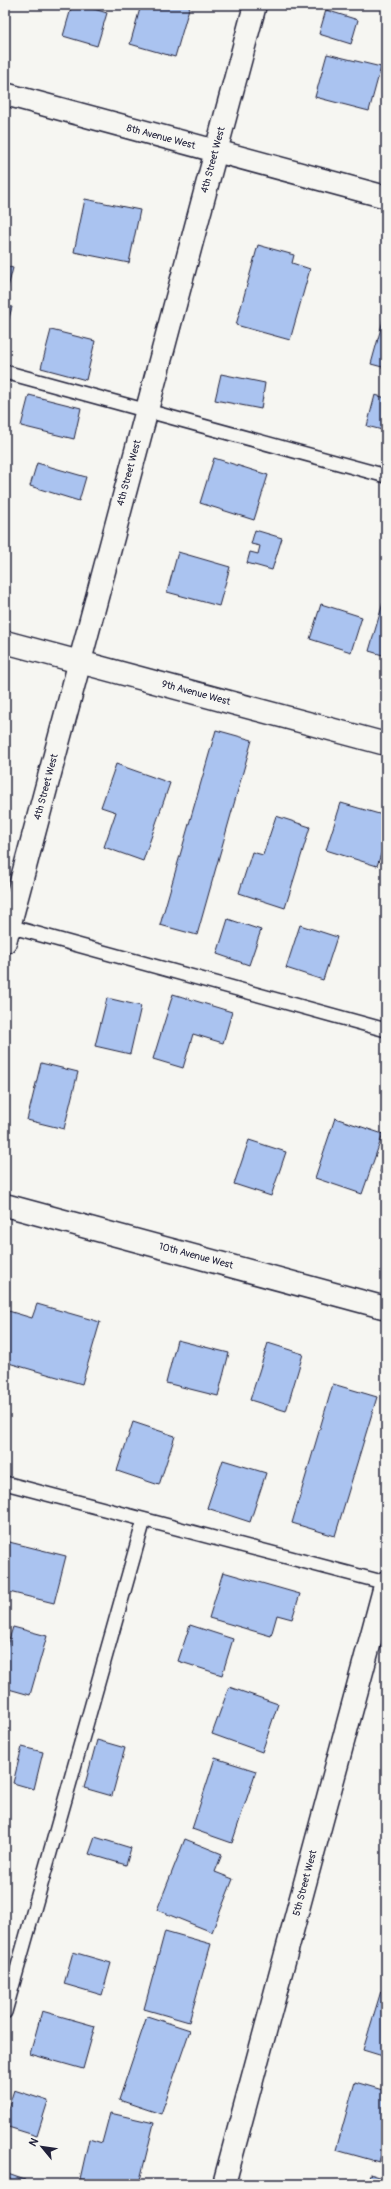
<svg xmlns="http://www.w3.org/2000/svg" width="391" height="2189" font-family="Pangolin,sans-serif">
<rect width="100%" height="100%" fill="#f6f6f2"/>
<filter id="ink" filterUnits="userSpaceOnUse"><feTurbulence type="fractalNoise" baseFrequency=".025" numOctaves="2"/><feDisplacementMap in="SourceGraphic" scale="8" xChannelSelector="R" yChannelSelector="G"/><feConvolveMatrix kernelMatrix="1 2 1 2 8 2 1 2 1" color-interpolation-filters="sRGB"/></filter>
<g filter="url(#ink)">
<g fill="#aac3f0" stroke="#22223b">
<path d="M72 5H81L107 13 97 46 63 36Z"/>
<path d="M141 5H190L175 57 130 44Z"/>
<path d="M326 10 358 20 351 44 319 34Z"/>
<path d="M327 54 381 67 369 111 315 97Z"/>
<path d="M85 199 140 210 129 263 74 252Z"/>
<path d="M258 245 294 255 292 263 310 269 290 340 236 325Z"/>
<path d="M5 266 13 268 5 299Z"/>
<path d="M5 305 12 307 5 333Z"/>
<path d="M386 310V368L371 364Z"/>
<path d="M51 330 95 341 86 380 41 368Z"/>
<path d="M221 374 265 383 261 409 215 400Z"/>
<path d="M29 395 81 408 74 439 21 426Z"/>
<path d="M375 395 386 398V431L367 426Z"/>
<path d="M214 458 268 475 254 520 200 503Z"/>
<path d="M37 463 86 477 79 501 30 486Z"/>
<path d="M255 530 282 538 272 570 247 563 250 552 258 554 260 546 251 544Z"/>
<path d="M178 552 230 567 219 606 167 592Z"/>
<path d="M383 603 386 604V656L369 651Z"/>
<path d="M321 604 362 617 351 652 310 639Z"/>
<path d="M216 730 252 740 197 935 160 925Z"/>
<path d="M116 764 170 783 143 861 104 847 116 812 101 807Z"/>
<path d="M341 803 386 816V839L377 866 326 850Z"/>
<path d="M276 816 310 827 285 908 239 893 252 852 263 855Z"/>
<path d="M228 919 261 930 249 965 217 954Z"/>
<path d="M300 925 337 937 323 980 286 968Z"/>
<path d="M173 994 232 1012 223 1043 193 1034 183 1068 153 1059Z"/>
<path d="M107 998 141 1006 130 1054 95 1046Z"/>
<path d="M41 1063 78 1072 64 1129 27 1120Z"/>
<path d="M335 1118 383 1134 362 1194 315 1178Z"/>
<path d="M249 1140 286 1152 271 1196 234 1184Z"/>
<path d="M386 1152V1174L380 1172Z"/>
<path d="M37 1304 100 1322 82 1384 5 1362V1310L32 1318Z"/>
<path d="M177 1340 229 1353 218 1396 166 1383Z"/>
<path d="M268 1343 303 1354 286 1411 250 1400Z"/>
<path d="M333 1384 377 1397 335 1536 292 1523Z"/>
<path d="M133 1422 175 1436 159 1485 117 1471Z"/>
<path d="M223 1460 266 1473 250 1522 207 1508Z"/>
<path d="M5 1541 66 1556 54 1603 5 1591Z"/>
<path d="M223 1572 300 1594 292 1619 277 1615 271 1636 209 1618Z"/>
<path d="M190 1625 233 1639 222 1675 178 1661Z"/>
<path d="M13 1627 47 1636 30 1695 5 1688V1652Z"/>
<path d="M229 1687 278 1704 262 1752 212 1734Z"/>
<path d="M97 1740 125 1748 112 1796 84 1788Z"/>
<path d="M22 1747 43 1752 34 1789 13 1783Z"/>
<path d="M215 1758 256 1771 232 1843 192 1829Z"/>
<path d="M5 1826 9 1827 5 1844Z"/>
<path d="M95 1837 131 1848 126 1865 89 1854Z"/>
<path d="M185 1839 222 1854 215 1872 233 1879 212 1932 157 1910Z"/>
<path d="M165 1931 211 1944 189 2022 144 2009Z"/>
<path d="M73 1952 111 1963 102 1995 64 1984Z"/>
<path d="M386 1960V1974L382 1972Z"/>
<path d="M381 1991 386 1993V2057L363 2050Z"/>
<path d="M42 2011 95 2026 83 2069 30 2054Z"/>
<path d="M147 2016 190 2030 161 2114 119 2100Z"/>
<path d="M355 2082 386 2091V2136L379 2162 336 2150Z"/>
<path d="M14 2090 48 2101 37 2136 5 2126V2118Z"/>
<path d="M110 2113 154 2123 139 2184H100L80 2179 89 2139 102 2143Z"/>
<path d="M5 2173 25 2180 23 2184H5Z"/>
<path d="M370 2174 386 2179V2184H367Z"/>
</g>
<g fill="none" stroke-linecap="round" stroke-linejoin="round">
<g stroke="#22223b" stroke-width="16">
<g id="service">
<path d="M5 372 386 476"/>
<path d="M5 925 386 1030"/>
<path d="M5 1483 386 1583"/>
<path d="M5 2012 144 1520"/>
</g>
</g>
<g stroke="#22223b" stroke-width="25">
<g id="minor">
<path d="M5 94 386 197"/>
<path d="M5 642 386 744"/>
<path d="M5 942 255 5"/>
<path d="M5 1205 386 1308"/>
<path d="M224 2184 386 1582"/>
</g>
</g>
<use href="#service" stroke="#f6f6f2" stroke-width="13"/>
<use href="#minor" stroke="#f6f6f2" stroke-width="22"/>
</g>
</g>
<g text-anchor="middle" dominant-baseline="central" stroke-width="4" stroke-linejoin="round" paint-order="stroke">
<g font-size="10" fill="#22223b" stroke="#f6f6f2">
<text transform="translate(161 137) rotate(15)">8th Avenue West</text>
<text transform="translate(213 160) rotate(-75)">4th Street West</text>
<text transform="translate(129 473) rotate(-75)">4th Street West</text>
<text transform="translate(196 693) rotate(15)">9th Avenue West</text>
<text transform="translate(46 787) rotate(-75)">4th Street West</text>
<text transform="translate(196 1256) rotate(15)">10th Avenue West</text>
<text transform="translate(305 1883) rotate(-75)">5th Street West</text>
</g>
</g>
<rect width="391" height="2189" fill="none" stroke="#f6f6f2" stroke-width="20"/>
<rect x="10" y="10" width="371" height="2169" fill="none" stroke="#22223b" stroke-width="1.5" filter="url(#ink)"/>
<g transform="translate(42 2147) rotate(299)" stroke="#f6f6f2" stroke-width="3" paint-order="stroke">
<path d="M0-3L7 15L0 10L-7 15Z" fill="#22223b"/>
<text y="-6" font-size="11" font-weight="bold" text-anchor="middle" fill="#22223b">N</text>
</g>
</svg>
